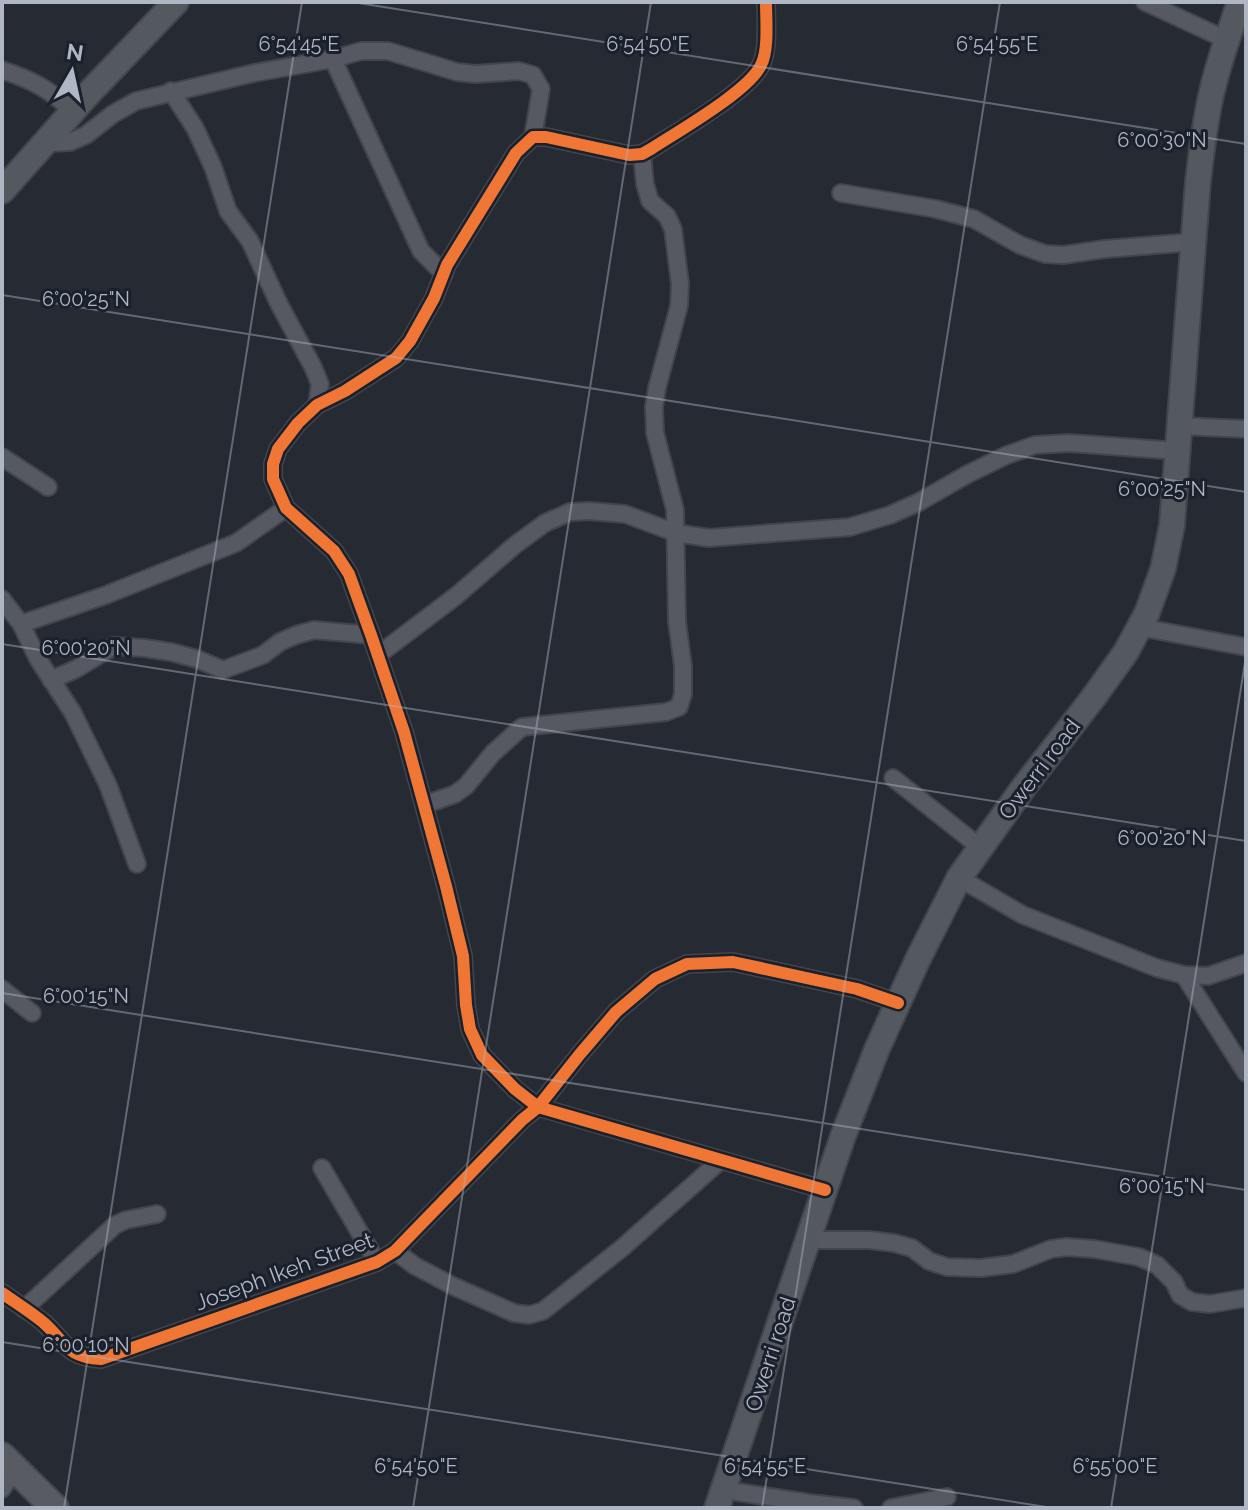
<svg xmlns="http://www.w3.org/2000/svg" width="1248" height="1510" font-family="Raleway,sans-serif">
<rect width="100%" height="100%" fill="#262a32"/>
<g fill="none" stroke-linecap="round" stroke-linejoin="round">
<g stroke="#42454b" stroke-width="20">
<g id="street">
<path d="M766 2C766 19 769 50 761 65 749 91 677 132 651 149L642 154 629 155 546 137H533L516 153 447 265 434 298 410 341 396 358 345 391 317 405 298 423 278 449 273 464V479L286 508 334 551 349 574 371 635 404 732 446 886 463 956 466 1005 470 1029 482 1055 515 1089 538 1107 825 1190"/>
<path d="M1145 2 1227 40"/>
<path d="M333 59 421 251 444 274"/>
<path d="M2 70C35 81 48 89 73 111"/>
<path d="M171 91 195 128 213 167 228 211 250 241 279 304 313 367 320 384 317 405"/>
<path d="M46 143 70 142 86 135 113 114 136 101 254 73 333 59 361 51H388L457 72 475 74 519 71 533 75 541 89 533 137"/>
<path d="M841 193 936 209 974 219 1020 245 1045 254 1063 255 1105 249 1193 242"/>
<path d="M1180 426 1246 429"/>
<path d="M2 457 48 487"/>
<path d="M2 599 21 624 38 659 73 713 108 785 137 864"/>
<path d="M21 624 106 595 236 543 286 508"/>
<path d="M1139 627 1246 647"/>
<path d="M378 655 456 596 515 545 545 523 570 512 589 511 625 514 676 533 709 538 850 527 890 515 919 502 968 474 1007 455 1035 445 1069 443 1178 451"/>
<path d="M51 680 76 669 114 646 144 648 171 652 197 659 223 670 263 655 280 642 296 635 314 630 371 635"/>
<path d="M893 778 981 848"/>
<path d="M424 805 455 794 466 786 493 753 522 727 666 712 679 707 683 694V666L677 622 675 510 655 433 654 407 657 388 679 306 680 284 673 229 667 216 650 201 645 184 642 154"/>
<path d="M959 878 1023 915 1157 968 1184 975 1208 976 1246 963"/>
<path d="M1184 975 1246 1073"/>
<path d="M2 989 32 1013"/>
<path d="M322 1168 377 1262"/>
<path d="M808 1240H869L894 1243 912 1248 929 1261 947 1267 981 1268 1013 1264 1051 1249 1067 1247 1094 1249 1139 1257 1157 1265 1174 1282 1180 1295 1192 1302 1210 1304 1246 1298"/>
<path d="M395 1251 415 1266 453 1286 514 1313 529 1315 543 1311 622 1248 721 1160"/>
<path d="M2 1293C16 1303 31 1312 44 1323 66 1343 67 1357 101 1359L377 1262 395 1251 522 1120 538 1107 580 1054 616 1012 655 979 687 964 733 962 857 989 898 1003"/>
<path d="M24 1309 115 1225 126 1220 157 1214"/>
<path d="M2 1489 15 1469"/>
<path d="M725 1490 809 1503 854 1508"/>
<path d="M891 1508 947 1497"/>
</g>
</g>
<g stroke="#42454b" stroke-width="28">
<g id="secondary">
<path d="M2 191 89 93 176 2"/>
<path d="M717 1508 843 1136 877 1049 918 959 959 878 1024 787 1093 698 1126 652 1147 613 1163 569 1172 525 1198 181C1202 150 1205 118 1213 87 1220 58 1230 30 1240 2"/>
</g>
</g>
<g stroke="#43474f" stroke-width="30">
<path id="primary" d="M2 1456 55 1508"/>
</g>
<use href="#street" stroke="#565961" stroke-width="16"/>
<use href="#secondary" stroke="#54585f" stroke-width="24"/>
<use href="#primary" stroke="#585b62" stroke-width="26"/>
<g stroke="#1a202c" stroke-width="17">
<g id="cycleway">
<path d="M766 2C766 19 769 50 761 65 749 91 677 132 651 149L642 154 629 155 546 137H533L516 153 447 265 434 298 410 341 396 358 345 391 317 405 298 423 278 449 273 464V479L286 508 334 551 349 574 371 635 404 732 446 886 463 956 466 1005 470 1029 482 1055 515 1089 538 1107 825 1190"/>
<path d="M2 1293C16 1303 31 1312 44 1323 66 1343 67 1357 101 1359L377 1262 395 1251 522 1120 538 1107 580 1054 616 1012 655 979 687 964 733 962 857 989 898 1003"/>
</g>
</g>
<use href="#cycleway" stroke="#f07635" stroke-width="12"/>
</g>
<path fill="none" stroke="#afb6c4" stroke-width="2" stroke-opacity="0.45" d="M352 2 1246 144M2 295 1246 492M2 644 1246 841M2 993 1246 1190M2 1342 1053 1508M64 1508 302 2M413 1508 651 2M762 1508 1000 2M1111 1508 1246 656"/>
<g text-anchor="middle" dominant-baseline="central" stroke-width="6" stroke-linejoin="round" paint-order="stroke">
<g font-size="22" fill="#afb6c4" stroke="#1a202c">
<text transform="translate(1039 769) rotate(-53)">Owerri road</text>
<text transform="translate(284 1271) rotate(-20)">Joseph Ikeh Street</text>
<text transform="translate(770 1354) rotate(-72)">Owerri road</text>
</g>
</g>
<g font-size="20" text-anchor="middle" fill="#afb6c4" stroke="#1a202c" stroke-width="6" stroke-linejoin="round" paint-order="stroke">
<text x="299" y="51">6°54'45"E</text>
<text x="648" y="51">6°54'50"E</text>
<text x="997" y="51">6°54'55"E</text>
<text x="1162" y="147">6°00'30"N</text>
<text x="86" y="306">6°00'25"N</text>
<text x="1162" y="496">6°00'25"N</text>
<text x="86" y="655">6°00'20"N</text>
<text x="1162" y="845">6°00'20"N</text>
<text x="86" y="1003">6°00'15"N</text>
<text x="1162" y="1193">6°00'15"N</text>
<text x="86" y="1352">6°00'10"N</text>
<text x="416" y="1473">6°54'50"E</text>
<text x="765" y="1473">6°54'55"E</text>
<text x="1115" y="1473">6°55'00"E</text>
</g>
<rect width="1248" height="1510" fill="none" stroke="#afb6c4" stroke-width="8"/>
<g transform="translate(72 72) rotate(9)" stroke="#1a202c" stroke-width="6" paint-order="stroke">
<path d="M0-6L14 30L0 20L-14 30Z" fill="#afb6c4"/>
<text y="-12" font-size="22" font-weight="bold" text-anchor="middle" fill="#afb6c4">N</text>
</g>
</svg>
